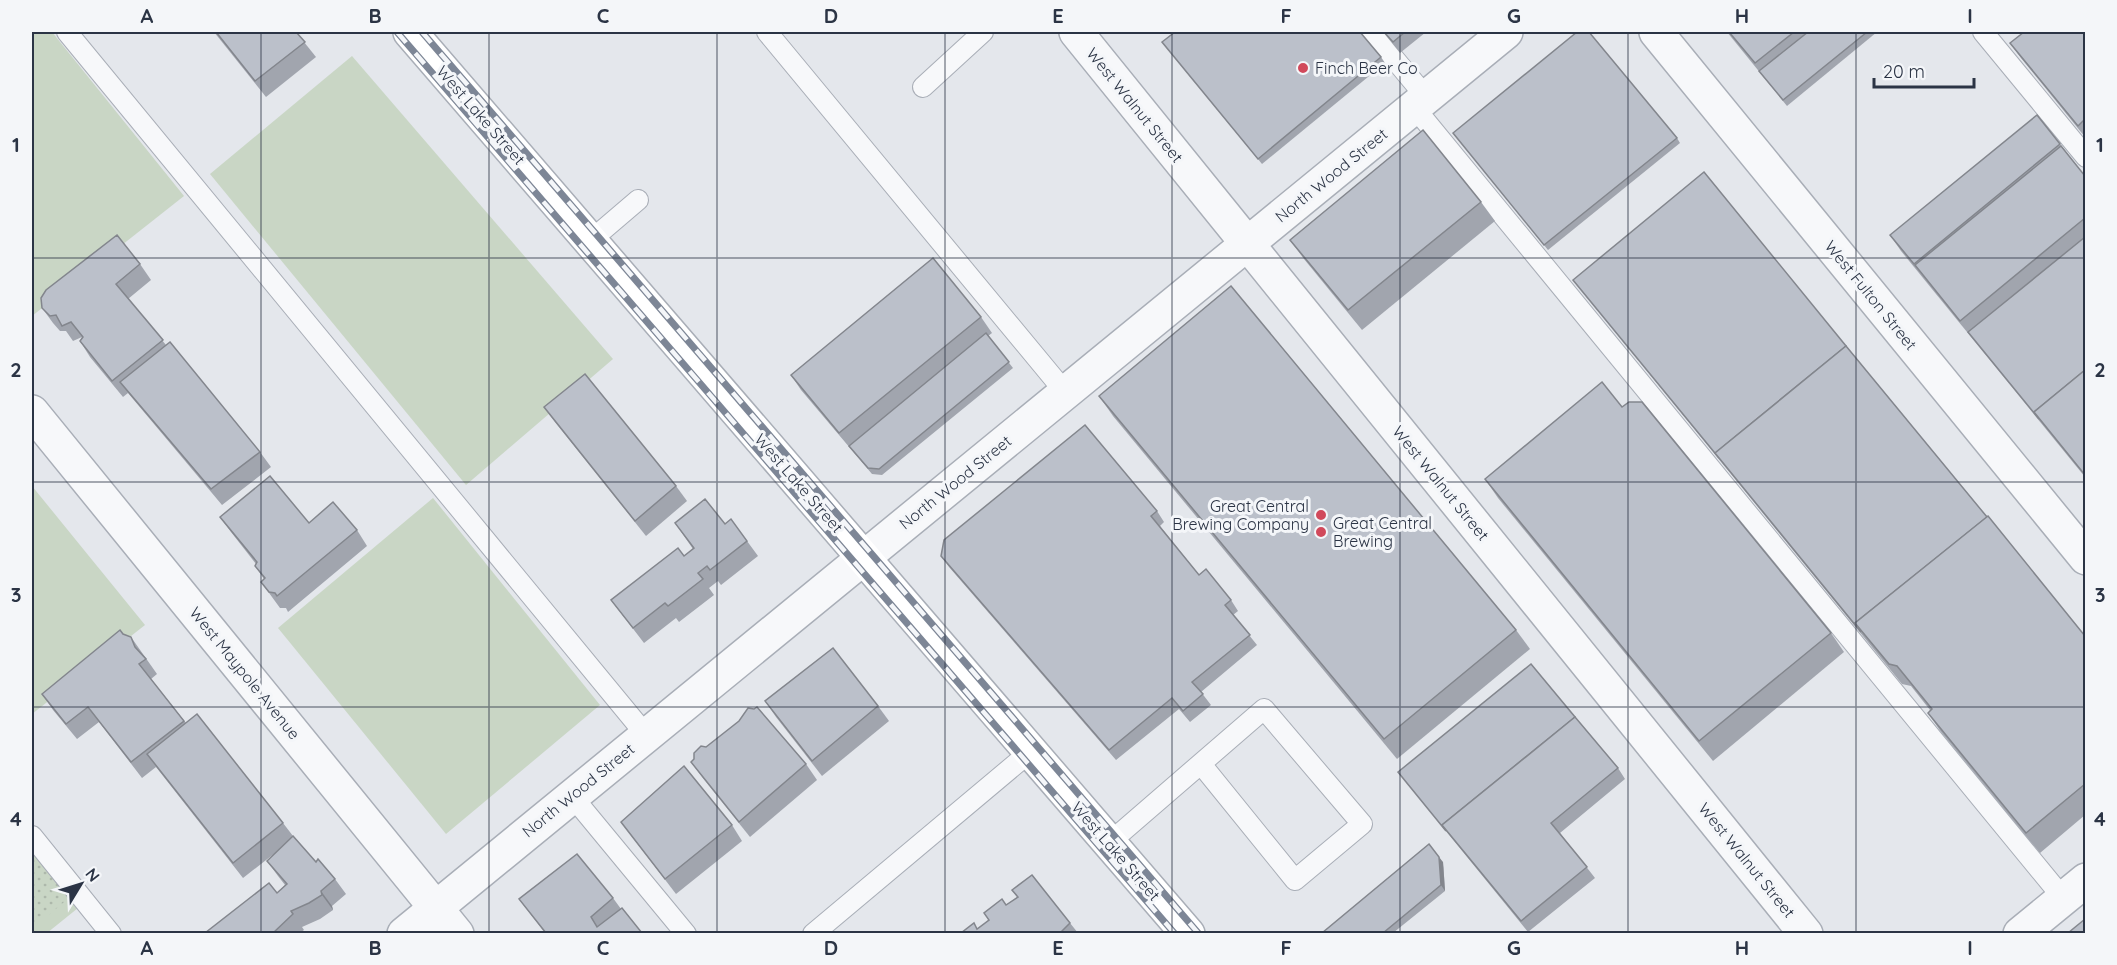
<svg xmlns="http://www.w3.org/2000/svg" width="2117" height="965" font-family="Quicksand,sans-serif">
<defs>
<pattern id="garden-dots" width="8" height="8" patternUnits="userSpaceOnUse" patternTransform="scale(1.5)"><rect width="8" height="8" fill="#c9d6c5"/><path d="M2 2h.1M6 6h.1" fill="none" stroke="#adb8ab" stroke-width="1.8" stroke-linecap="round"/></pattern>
</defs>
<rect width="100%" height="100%" fill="#e4e7ec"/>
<g fill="#c9d6c5">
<path d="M32 32H52L184 196 32 316Z"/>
<path d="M352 56 613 359 466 485 210 174Z"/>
<path d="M32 486 145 625 32 714Z"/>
<path d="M433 498 600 705 446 834 278 628Z"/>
<path d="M32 851 78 908 47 933H32Z"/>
</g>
<path fill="url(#garden-dots)" d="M32 851 70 897 32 929Z"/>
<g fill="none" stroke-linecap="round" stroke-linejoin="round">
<g stroke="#a9aeb7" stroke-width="22">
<g id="lane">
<path d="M67 32 646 735"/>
<path d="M767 32 1065 392"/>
<path d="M1372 32 1426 97"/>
<path d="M1983 32 2086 157"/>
<path d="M923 87 983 32"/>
<path d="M1414 107 2063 898"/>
<path d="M590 241 638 200"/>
<path d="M572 796 686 934"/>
<path d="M32 836 111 934"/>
<path d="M1109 843 1264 709 1362 824 1295 880 1201 764"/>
<path d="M813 934 1030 752"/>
</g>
</g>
<g stroke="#a9aeb7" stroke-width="36">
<g id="street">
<path d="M1076 32 1806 934"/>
<path d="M1656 32 2086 558"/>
<path d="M32 412 457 934"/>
<path d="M404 934 1506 32"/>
<path d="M2020 934 2086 880"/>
</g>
</g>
<g stroke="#a9aeb7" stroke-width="36">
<path id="secondary" d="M410 32 1188 934"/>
</g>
<use href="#lane" stroke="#f7f8fa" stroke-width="20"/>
<use href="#street" stroke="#f7f8fa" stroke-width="33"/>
<use href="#secondary" stroke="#fff" stroke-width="33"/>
<g stroke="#7d8696" stroke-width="7">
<g id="rail">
<path d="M397 32 1175 934"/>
<path d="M422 32 1199 934"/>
</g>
</g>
<use href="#rail" stroke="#f4f6f9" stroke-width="4.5" stroke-dasharray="14" stroke-linecap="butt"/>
</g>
<g fill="#a1a5ae">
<path d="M214 32H296L316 57 266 97Z"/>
<path d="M1383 32H1426L1400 53Z"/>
<path d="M1727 32H1877L1787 106Z"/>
<path d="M2085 32V137L2021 58 2010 43Z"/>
<path d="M1162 42 1381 57 1385 63 1262 164Z"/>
<path d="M1453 133 1677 138 1680 143 1548 250Z"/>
<path d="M2060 144 2085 177V477L1901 251 1890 235Z"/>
<path d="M1481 202 1495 221 1362 330 1304 259 1290 240Z"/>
<path d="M140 264 151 280 128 299 166 345 260 452 271 467 222 505 128 393 123 397 90 357 80 341 82 337 73 341 66 331H60L53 323 42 308Z"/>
<path d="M1573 280 1846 346 2085 636V815L2040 853 1941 732 1928 713 1930 710 1911 686 1902 684Z"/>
<path d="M981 317 992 333 988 336 1013 368 882 475 872 474 801 390 791 375Z"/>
<path d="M1099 396 1516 630 1530 649 1397 759 1113 416Z"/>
<path d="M544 407 676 486 687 501 646 536 555 422Z"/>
<path d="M1622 407 1831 633 1844 652 1713 761 1498 498 1485 479Z"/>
<path d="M1157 511 1164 522 1160 526 1199 575 1231 600 1238 611 1233 615 1257 645 1201 692 1211 705 1190 722 1179 709 1116 760 949 567 941 556Z"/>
<path d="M220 517 309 523 357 530 367 546 288 612 286 608H280L272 597 261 582 264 579 255 566 256 564 231 532Z"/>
<path d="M675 523 725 524 747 541 758 556 721 585 718 581 709 588 714 595 679 622 676 618 644 643 611 600 684 556 693 549Z"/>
<path d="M131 637 157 674 151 679 186 723 283 823 293 836 316 862 335 879 346 894 332 906 333 910 320 919 302 927 304 930 300 933H205L277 893 285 885 278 876 267 861 275 853 243 878 156 767 142 778 99 722 77 739 53 710 42 694Z"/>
<path d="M765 701 878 706 889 721 822 776 776 717Z"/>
<path d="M691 762 806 764 817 780 750 837 702 777Z"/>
<path d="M1618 768 1625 779 1560 833 1595 878 1528 932 1398 772Z"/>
<path d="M621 822 732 825 742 841 676 894Z"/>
<path d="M1443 862 1445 891 1393 933H1322Z"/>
<path d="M1012 890 1070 923 1078 933H961L978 929 1006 905 1017 897Z"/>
<path d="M613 898 621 909 642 933H545L519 899Z"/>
</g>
<g fill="#83868d">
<path d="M1439 857 1443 862 1445 891 1441 885Z"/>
<path d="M321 891 332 906 333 910 322 895Z"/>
</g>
<g fill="#bbc0ca" stroke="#83868d" stroke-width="1.5">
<path d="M216 32H296L305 42 255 81Z"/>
<path d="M1175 32H1360L1381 57 1258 159 1162 42Z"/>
<path d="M1384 32H1405L1393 42Z"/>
<path d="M1577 32H1589L1677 138 1544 245 1453 133Z"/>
<path d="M1729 32H1794L1755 63Z"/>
<path d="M1808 32H1867L1783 100 1759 71Z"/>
<path d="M2024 32H2085V119L2078 126 2010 43Z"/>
<path d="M2037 115 2060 144 1914 264 1890 235Z"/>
<path d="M1423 130 1481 202 1348 310 1290 240Z"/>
<path d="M2061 146 2085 176V218L1960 321 1915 265Z"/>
<path d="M1704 172 1846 346 1715 453 1719 458 1573 280Z"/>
<path d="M117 235 140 264 116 284 163 340 112 381 80 341 83 337 71 322 62 326 56 315 50 316 42 308 41 298 46 290Z"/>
<path d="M2085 237V370L2034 412 2039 419 1968 332Z"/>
<path d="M933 258 981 317 839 433 791 375Z"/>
<path d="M1231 286 1516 630 1384 739 1099 396Z"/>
<path d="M986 333 1009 362 879 469 868 468 849 446Z"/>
<path d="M170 342 260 452 211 489 120 382Z"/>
<path d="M1846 346 1987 517 1855 623 1861 632 1715 453Z"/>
<path d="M2085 370V475L2034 412Z"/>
<path d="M585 374 676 486 635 521 544 407Z"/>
<path d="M1602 382 1622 407 1629 402H1642L1831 633 1699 741 1485 479Z"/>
<path d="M1085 425 1157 511 1151 516 1199 575 1206 569 1231 600 1225 605 1250 635 1192 682 1203 694 1183 711 1172 698 1109 750 941 556 944 540Z"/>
<path d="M270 476 309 523 333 502 357 530 277 596 275 593 269 592 261 582 265 578 255 566 257 562 220 517Z"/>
<path d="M705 499 725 524 731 519 747 541 710 570 707 566 698 573 703 579 668 606 665 603 633 628 611 600 678 548 684 556 694 548 675 523Z"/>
<path d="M1988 516 2085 636V784L2026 833 1928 713 1932 709 1897 666 1889 664 1855 623Z"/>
<path d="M120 630 123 634 131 637 135 647 146 659 139 664 184 721 131 762 88 707 66 724 42 694Z"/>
<path d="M833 648 878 706 812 761 765 701Z"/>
<path d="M1531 664 1575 717 1442 825 1446 831 1398 772Z"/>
<path d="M757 707 806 764 739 822 691 762 694 759V753L701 746 706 747 739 721 748 708 754 709Z"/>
<path d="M197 714 283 823 233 863 147 754Z"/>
<path d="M1575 717 1618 768 1551 823 1587 867 1521 921 1442 825Z"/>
<path d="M684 766 732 825 665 879 621 822Z"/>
<path d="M293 836 316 862 318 859 335 879 321 891 322 895 309 903 291 911 293 914 273 933H205L269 883 277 893 287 884 267 861Z"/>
<path d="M1429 844 1439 857 1441 885 1383 933H1322Z"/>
<path d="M577 854 613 898 591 917 597 927 622 908 642 933H546L519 899Z"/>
<path d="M1032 875 1070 923 1062 931 1064 933H961L974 923 977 929 989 920 984 913 1002 899 1006 905 1018 897 1012 890Z"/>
<path d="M2085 919V933H2068Z"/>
</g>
<path fill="none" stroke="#2b3445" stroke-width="1.5" stroke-opacity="0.55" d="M261 32V934M489 32V934M717 32V934M945 32V934M1172 32V934M1400 32V934M1628 32V934M1856 32V934M32 258H2086M32 482H2086M32 707H2086"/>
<g fill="#d1495b" stroke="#f4f6f9" stroke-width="2">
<circle cx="1303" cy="68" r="6"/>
<circle cx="1321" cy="515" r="6"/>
<circle cx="1321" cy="532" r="6"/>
</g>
<g text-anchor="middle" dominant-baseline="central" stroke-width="6" stroke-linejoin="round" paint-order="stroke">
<g font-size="16" fill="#2b3445" stroke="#f4f6f9" text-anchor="start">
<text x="1315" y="68">Finch Beer Co</text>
<text x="1309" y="506" text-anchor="end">Great Central<tspan x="1309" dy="18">Brewing Company</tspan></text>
<text x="1333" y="523">Great Central<tspan x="1333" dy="18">Brewing</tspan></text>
</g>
<g font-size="16" fill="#2b3445" stroke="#f4f6f9">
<text transform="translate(1135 105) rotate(51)">West Walnut Street</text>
<text transform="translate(481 115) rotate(49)">West Lake Street</text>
<text transform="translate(1331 175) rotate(-39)">North Wood Street</text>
<text transform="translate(1871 295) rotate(51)">West Fulton Street</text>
<text transform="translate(955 482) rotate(-39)">North Wood Street</text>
<text transform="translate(799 483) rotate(49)">West Lake Street</text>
<text transform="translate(1441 483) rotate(51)">West Walnut Street</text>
<text transform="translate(245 673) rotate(51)">West Maypole Avenue</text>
<text transform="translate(578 790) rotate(-39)">North Wood Street</text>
<text transform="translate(1116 851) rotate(49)">West Lake Street</text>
<text transform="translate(1747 860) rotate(51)">West Walnut Street</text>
</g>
</g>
<rect width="2117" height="965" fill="none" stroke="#f4f6f9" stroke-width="66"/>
<g transform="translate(81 884) rotate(52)" stroke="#f4f6f9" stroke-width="4.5" paint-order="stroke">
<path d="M0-4.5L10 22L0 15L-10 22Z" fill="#2b3445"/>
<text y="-9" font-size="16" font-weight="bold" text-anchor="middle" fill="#2b3445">N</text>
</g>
<path d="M1874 78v9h100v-9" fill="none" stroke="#2b3445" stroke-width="3"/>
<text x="1883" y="78" font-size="18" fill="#2b3445" stroke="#f4f6f9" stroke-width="4.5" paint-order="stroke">20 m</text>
<rect x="33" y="33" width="2051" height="899" fill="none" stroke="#2b3445" stroke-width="2"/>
<g font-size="20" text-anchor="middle" font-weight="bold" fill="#2b3445">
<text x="147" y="23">A</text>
<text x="375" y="23">B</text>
<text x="603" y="23">C</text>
<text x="831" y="23">D</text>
<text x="1058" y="23">E</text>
<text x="1286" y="23">F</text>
<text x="1514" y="23">G</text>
<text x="1742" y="23">H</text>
<text x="1970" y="23">I</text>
<text x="16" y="152">1</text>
<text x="2100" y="152">1</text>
<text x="16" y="377">2</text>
<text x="2100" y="377">2</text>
<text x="16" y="602">3</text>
<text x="2100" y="602">3</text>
<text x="16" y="826">4</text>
<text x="2100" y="826">4</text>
<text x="147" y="955">A</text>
<text x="375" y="955">B</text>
<text x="603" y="955">C</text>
<text x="831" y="955">D</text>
<text x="1058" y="955">E</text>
<text x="1286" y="955">F</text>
<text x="1514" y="955">G</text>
<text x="1742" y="955">H</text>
<text x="1970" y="955">I</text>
</g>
</svg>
